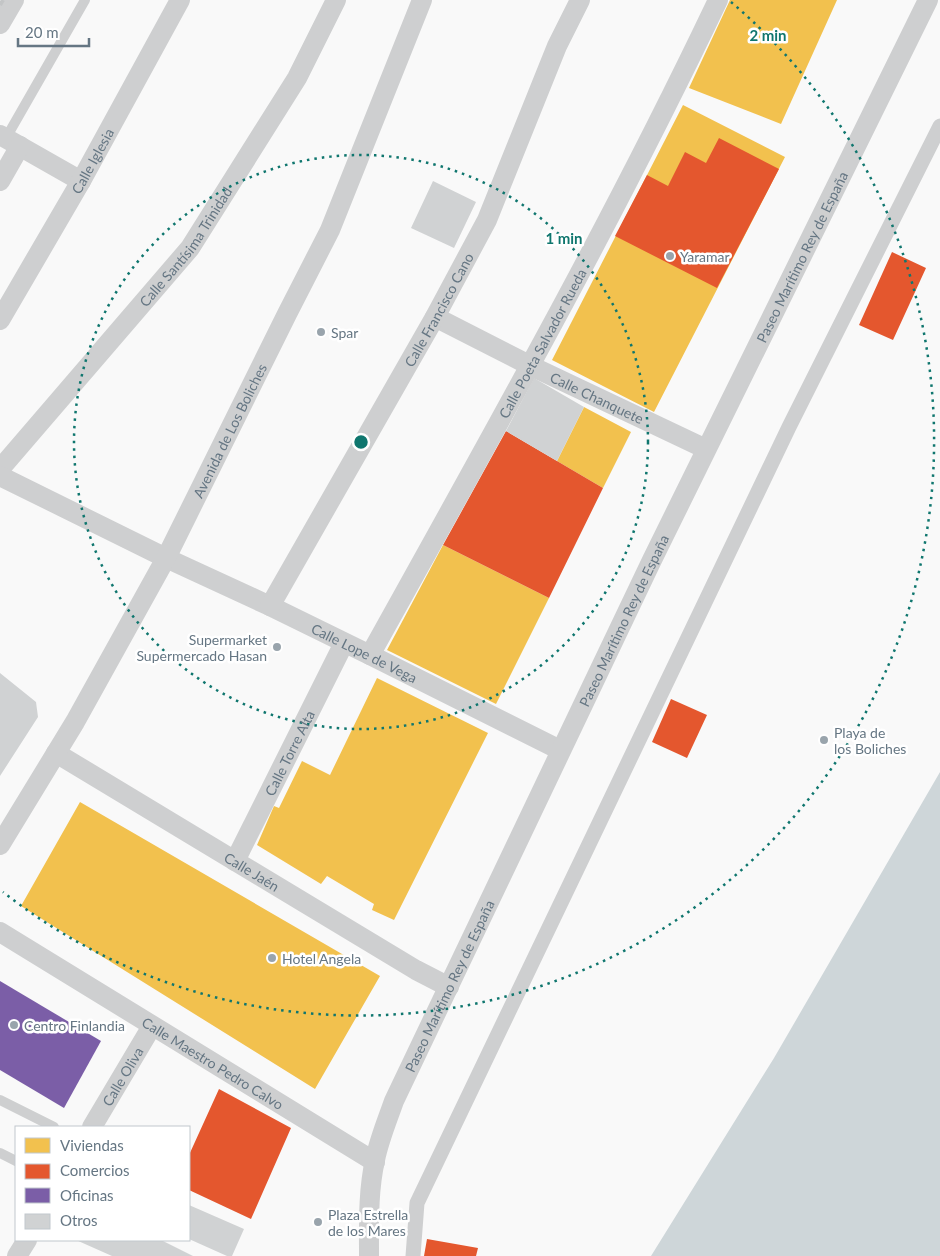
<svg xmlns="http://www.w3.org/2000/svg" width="940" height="1256" font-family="Lato,sans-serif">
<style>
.water{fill:#ced6d9}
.homes{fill:#f2c14e}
.shops{fill:#e4572e}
.offices{fill:#7b5ea7}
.building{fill:#d0d2d3}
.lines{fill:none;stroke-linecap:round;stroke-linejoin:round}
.service{stroke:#cecfd0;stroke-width:10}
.pedestrian{stroke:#cecfd0;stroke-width:15}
.minor{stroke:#cecfd0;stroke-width:20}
.rail{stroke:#c3c5c6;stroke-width:4;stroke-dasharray:8 4;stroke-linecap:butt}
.ring{fill:none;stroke:#0f766e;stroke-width:2.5;stroke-dasharray:2.5 5}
.poi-dot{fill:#99a4ac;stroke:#fff;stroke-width:2}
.labels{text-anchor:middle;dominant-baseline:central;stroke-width:5;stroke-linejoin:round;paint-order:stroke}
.street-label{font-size:14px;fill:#657683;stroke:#fff}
.poi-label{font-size:14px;fill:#657683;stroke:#fff;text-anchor:start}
.centre{fill:#0f766e;stroke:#fff;stroke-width:2.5}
.ring-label{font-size:15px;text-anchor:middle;font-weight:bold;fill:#0f766e;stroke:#fff;stroke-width:5;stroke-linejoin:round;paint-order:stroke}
</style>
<rect width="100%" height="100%" fill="#f9f9f9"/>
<path class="water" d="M940 772V1256H651L774 1058Z"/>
<path class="homes" d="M730 0H837L781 124 689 88Z
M683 105 785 157 654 412 552 360Z
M584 407 631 432 603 488 557 461Z
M443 545 549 598 496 704 387 650Z
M377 678 488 733 394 920 372 910 374 904 327 876 321 884 257 845 274 806 279 808 302 761 330 775Z
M80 802 380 976 315 1089 21 906Z"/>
<path class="shops" d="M719 138 779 169 717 288 615 236 647 175 668 186 685 152 706 163Z
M892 252 926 268 893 340 859 325Z
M506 431 603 488 549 598 443 545Z
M671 699 707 715 687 758 652 742Z
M219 1089 291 1128 251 1219 189 1190V1155Z
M427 1239 478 1248 476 1256H424Z"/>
<path class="offices" d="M0 981 101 1041 64 1108 0 1070Z"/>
<path class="building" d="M433 181 476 202 454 248 411 228Z
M534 378 584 407 557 461 506 431Z
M0 673 36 702 38 717 0 776Z
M189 1205 244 1229 232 1256H227L189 1239Z
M76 1240H161L193 1256H112Z"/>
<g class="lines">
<path class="service" d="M6 138 85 0
M0 1100 54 1127
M0 1153 16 1161"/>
<path class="pedestrian" d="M413 1256 417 1203 789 427 940 126"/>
<g class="minor">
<path d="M0 24 14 0"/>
<path d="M0 135 81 181"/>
<path d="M0 181 20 146"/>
<path id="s1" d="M435 317 531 366 706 449"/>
<path id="s2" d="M0 320 81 181 180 0"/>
<path id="s3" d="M0 469 190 248 297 78 336 0"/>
<path id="s4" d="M0 476 166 558 270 606 370 655 560 750"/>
<path id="s5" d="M270 606 435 317 487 220 557 46 580 0"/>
<path id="s6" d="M370 655C490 439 612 223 718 0"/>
<path id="s7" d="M56 753 416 970 449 987"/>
<path id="s8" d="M0 845 75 722 166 558 287 314 330 230 422 0"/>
<path id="s9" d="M235 861 344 643"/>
<path id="s10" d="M0 932 375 1162"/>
<path id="s11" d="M92 1127 152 1026"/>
<path d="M17 1256 27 1240"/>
<path id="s12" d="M369 1256C369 1224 368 1191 375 1160 379 1140 387 1121 394 1101L652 560 928 0"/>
</g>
<path class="rail" d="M0 5 3 0"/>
</g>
<g class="ring">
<circle cx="361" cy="442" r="287"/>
<path d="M731 2A575 575 0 0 1 3 892"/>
</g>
<g class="poi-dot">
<circle cx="670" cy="256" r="5"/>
<circle cx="321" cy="332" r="5"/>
<circle cx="277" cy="647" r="5"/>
<circle cx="824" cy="740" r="5"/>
<circle cx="272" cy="958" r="5"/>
<circle cx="14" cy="1025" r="5"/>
<circle cx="318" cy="1222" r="5"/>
</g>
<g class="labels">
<g class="street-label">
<text stroke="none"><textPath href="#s2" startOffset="184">Calle Iglesia</textPath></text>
<text stroke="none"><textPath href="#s3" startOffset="290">Calle Santísima Trinidad</textPath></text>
<text stroke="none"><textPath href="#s12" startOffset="1096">Paseo Marítimo Rey de España</textPath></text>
<text stroke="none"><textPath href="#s5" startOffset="341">Calle Francisco Cano</textPath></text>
<text stroke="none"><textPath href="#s6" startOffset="356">Calle Poeta Salvador Rueda</textPath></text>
<text stroke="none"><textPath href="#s1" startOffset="181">Calle Chanquete</textPath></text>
<text stroke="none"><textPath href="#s8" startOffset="474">Avenida de Los Boliches</textPath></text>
<text stroke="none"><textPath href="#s12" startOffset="691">Paseo Marítimo Rey de España</textPath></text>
<text stroke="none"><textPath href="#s4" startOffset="405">Calle Lope de Vega</textPath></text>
<text stroke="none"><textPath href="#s9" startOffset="121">Calle Torre Alta</textPath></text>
<text stroke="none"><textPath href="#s7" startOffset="229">Calle Jaén</textPath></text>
<text stroke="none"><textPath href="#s12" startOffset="286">Paseo Marítimo Rey de España</textPath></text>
<text stroke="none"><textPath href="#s10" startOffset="250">Calle Maestro Pedro Calvo</textPath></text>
<text stroke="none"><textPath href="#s11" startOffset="59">Calle Oliva</textPath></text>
</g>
<g class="poi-label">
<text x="680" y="256">Yaramar</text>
<text x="331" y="332">Spar</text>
<text x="267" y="639" text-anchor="end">Supermarket<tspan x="267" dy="16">Supermercado Hasan</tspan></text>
<text x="834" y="732">Playa de<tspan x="834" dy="16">los Boliches</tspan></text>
<text x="282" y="958">Hotel Angela</text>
<text x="24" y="1025">Centro Finlandia</text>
<text x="328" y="1214">Plaza Estrella<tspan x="328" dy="16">de los Mares</tspan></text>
</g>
</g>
<circle cx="361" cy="442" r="8" class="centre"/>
<g class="ring-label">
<text x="768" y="41">2 min</text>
<text x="564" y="244">1 min</text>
</g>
<rect x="15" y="1126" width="175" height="115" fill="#ffffff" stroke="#c1c8cd"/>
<rect x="25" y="1138" width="25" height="15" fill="#f2c14e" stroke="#c1c8cd"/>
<text x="60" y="1151" font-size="15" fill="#657683">Viviendas</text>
<rect x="25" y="1164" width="25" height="15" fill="#e4572e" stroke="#c1c8cd"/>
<text x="60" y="1176" font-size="15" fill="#657683">Comercios</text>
<rect x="25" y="1188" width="25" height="15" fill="#7b5ea7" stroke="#c1c8cd"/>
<text x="60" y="1201" font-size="15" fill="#657683">Oficinas</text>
<rect x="25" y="1214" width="25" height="15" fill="#d0d2d3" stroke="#c1c8cd"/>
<text x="60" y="1226" font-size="15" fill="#657683">Otros</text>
<path d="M18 38v8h71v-8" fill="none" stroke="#657683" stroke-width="2.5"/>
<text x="25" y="38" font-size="15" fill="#657683" stroke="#ffffff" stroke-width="4" paint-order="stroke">20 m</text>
</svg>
